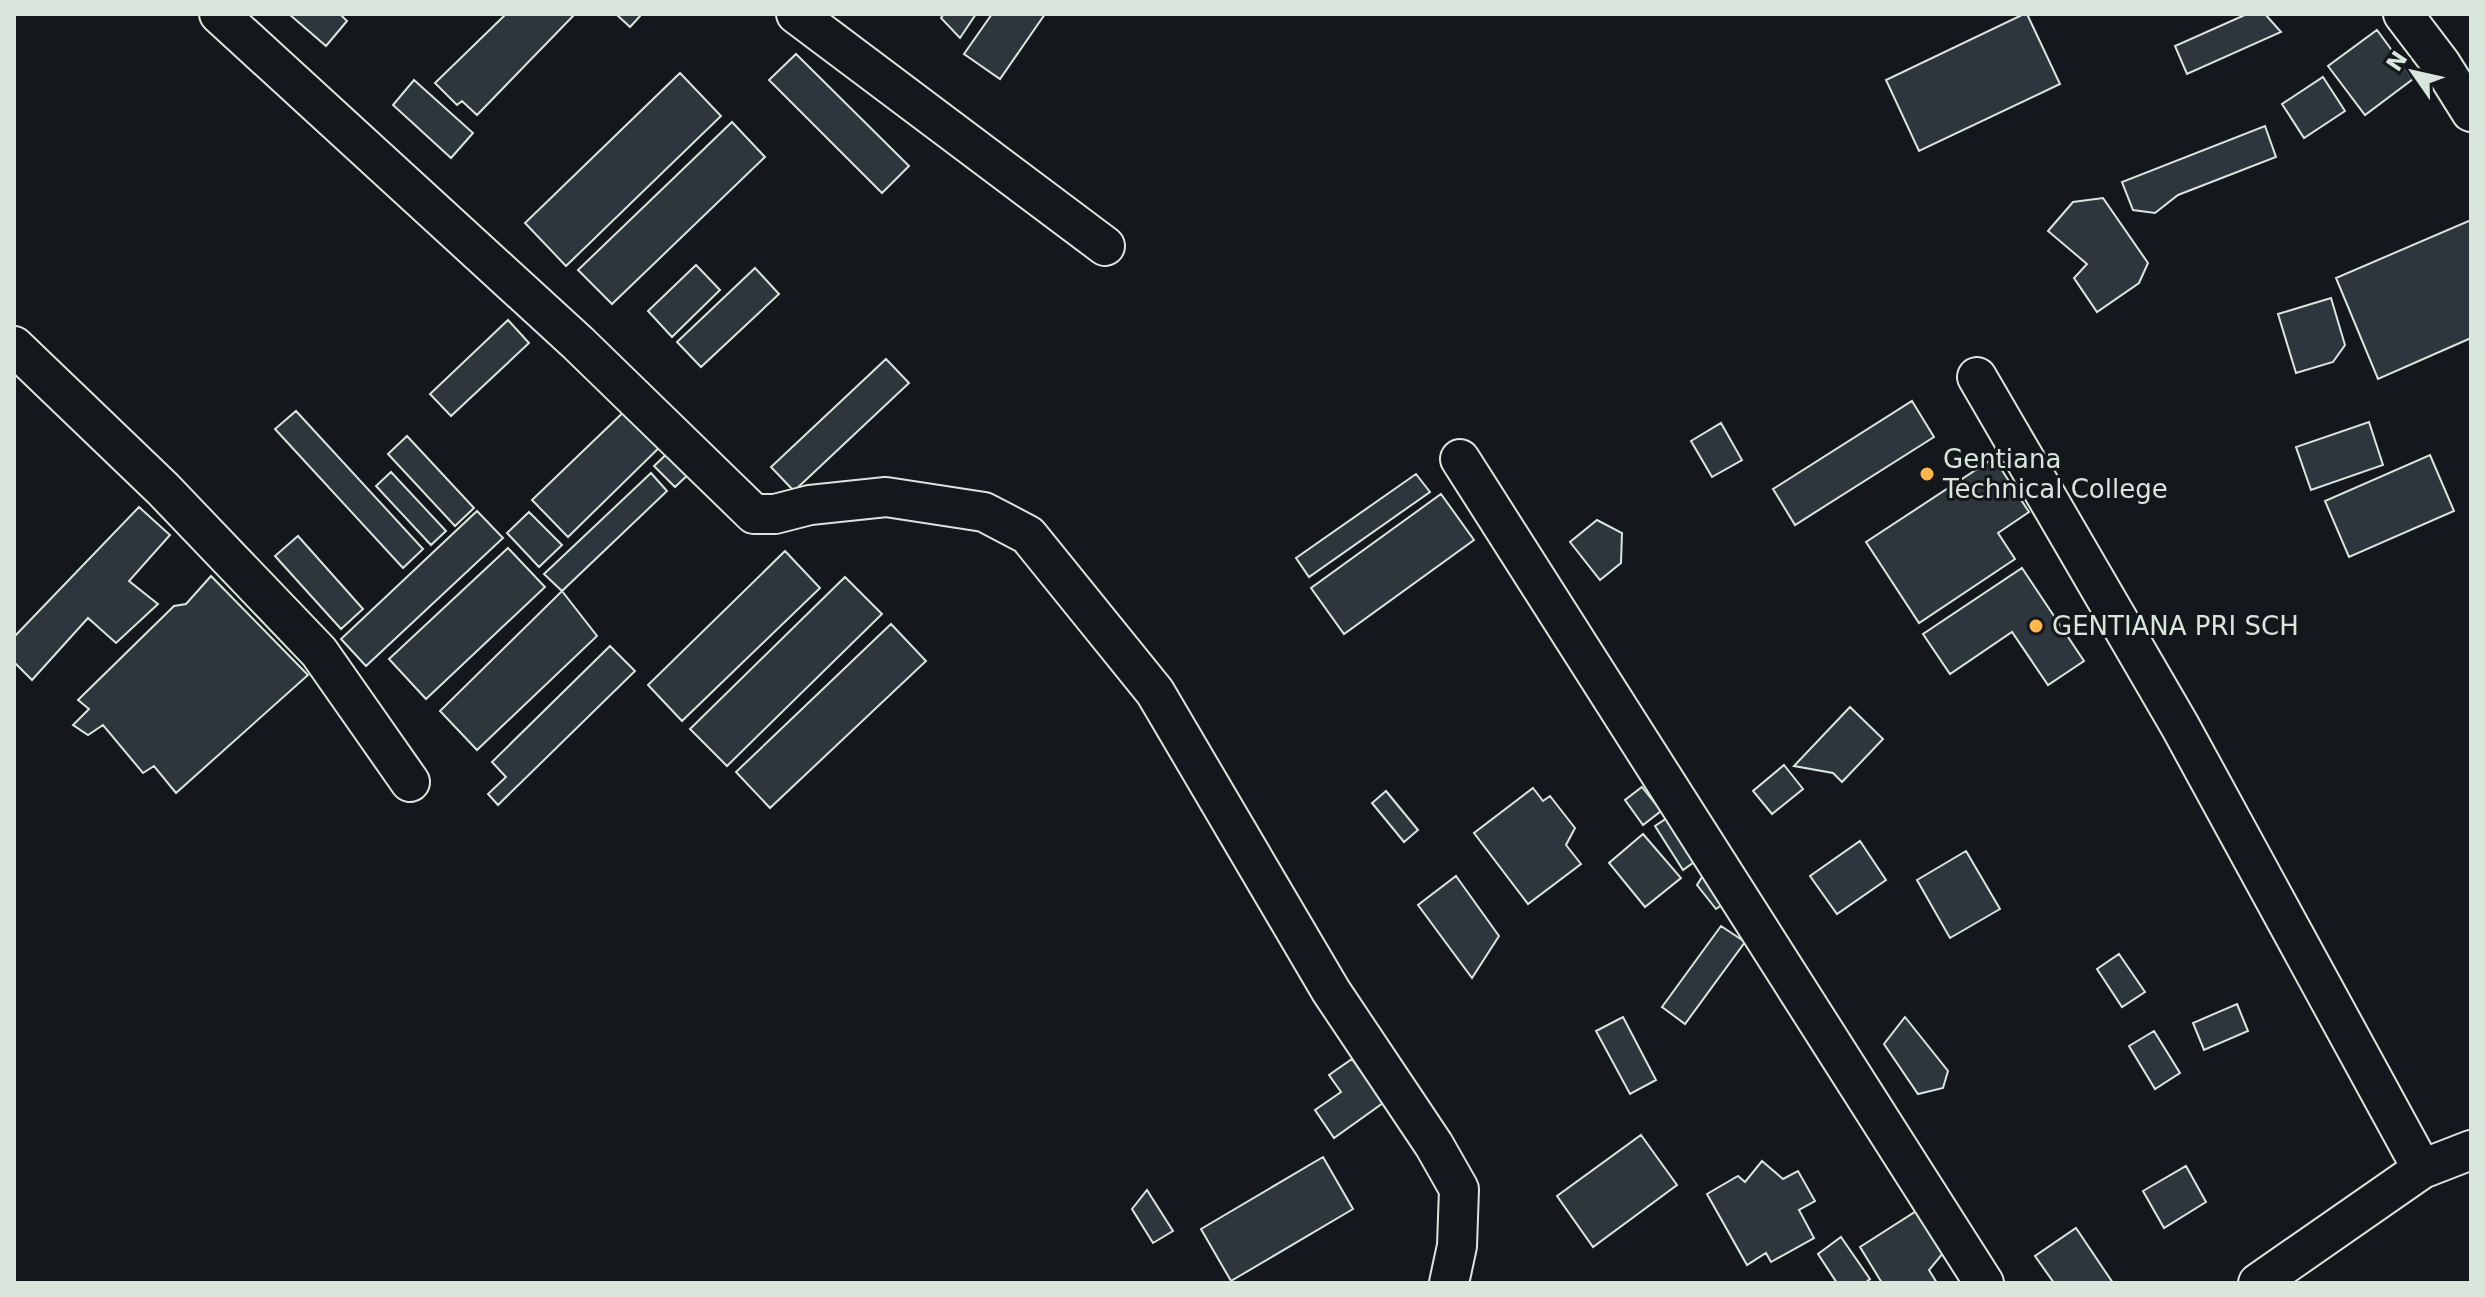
<svg xmlns="http://www.w3.org/2000/svg" width="2485" height="1297" font-family="'DejaVu Sans',sans-serif">
<style>
.building{fill:#2c363c;stroke:#d8e6dc;stroke-width:2}
.lines{fill:none;stroke-linecap:round;stroke-linejoin:round}
.street-casing{stroke:#d8e6dc;stroke-width:42}
.street{stroke:#14181c;stroke-width:38}
.poi-dot{fill:#ffb74d;stroke:#14181c;stroke-width:3}
.labels{text-anchor:middle;dominant-baseline:central;stroke-width:6;stroke-linejoin:round;paint-order:stroke}
.poi-label{font-size:26px;fill:#d8e6dc;stroke:#14181c;text-anchor:start}
</style>
<rect width="100%" height="100%" fill="#14181c"/>
<path class="building" d="M289 14H340L347 21 326 46Z
M506 14H575L477 115 462 101 457 105 435 83Z
M616 14H642L630 27Z
M944 14H976L960 38 941 18Z
M992 14H1045L1000 79 964 54Z
M2024 14H2027L2060 84 1919 151 1886 80Z
M2247 14H2265L2281 32 2187 74 2175 46Z
M2377 30 2413 79 2365 115 2328 66Z
M796 54 909 166 882 193 769 80Z
M680 73 721 116 566 266 525 223Z
M2323 77 2345 111 2304 138 2282 104Z
M414 80 473 133 451 158 393 105Z
M732 122 765 157 612 304 578 270Z
M2265 126 2276 157 2178 195 2155 213 2133 210 2122 182Z
M2103 198 2148 263 2139 283 2097 312 2074 278 2087 264 2048 231 2073 202Z
M2471 220V338L2378 379 2336 278Z
M696 265 720 290 672 337 648 311Z
M755 268 779 294 701 367 677 342Z
M2331 298 2345 345 2333 362 2296 373 2278 314Z
M508 320 529 343 451 416 430 394Z
M886 359 909 383 794 491 771 467Z
M1912 401 1934 437 1795 525 1773 489Z
M632 404 667 440 568 537 532 500Z
M296 411 423 549 403 568 275 429Z
M2369 422 2383 465 2311 490 2296 447Z
M1721 423 1742 460 1712 477 1691 441Z
M407 436 474 508 455 526 388 454Z
M672 449 693 470 675 487 654 466Z
M2430 455 2454 511 2349 557 2325 501Z
M1994 458 2029 512 1998 533 2015 559 1919 623 1866 542Z
M391 472 446 531 431 545 376 486Z
M651 473 667 491 562 591 544 574Z
M1416 474 1430 492 1309 577 1296 558Z
M1441 494 1474 540 1344 634 1311 588Z
M139 507 170 535 129 581 158 604 116 643 88 618 32 680 14 662V637Z
M477 511 503 538 366 666 341 639Z
M529 512 562 545 539 567 507 533Z
M1597 520 1622 533 1621 563 1600 580 1570 542Z
M298 536 363 609 341 629 275 556Z
M508 548 545 587 426 699 389 659Z
M785 551 820 588 682 721 648 685Z
M2022 568 2084 661 2048 685 2012 632 1950 674 1923 634Z
M211 576 308 675 176 793 154 766 143 773 103 725 88 735 73 725 89 709 78 700 174 606 186 604Z
M845 577 882 614 727 766 690 729Z
M562 591 597 636 477 750 440 711Z
M891 624 926 661 770 808 736 772Z
M610 646 635 671 498 805 488 794 506 777 492 762Z
M1850 707 1883 739 1842 782 1833 773 1794 766Z
M1784 765 1803 789 1772 814 1753 791Z
M1642 787 1661 811 1643 825 1625 800Z
M1533 788 1543 801 1550 796 1575 828 1566 845 1581 864 1528 904 1474 833Z
M1386 791 1418 830 1404 842 1372 803Z
M1673 814 1701 857 1683 870 1655 826Z
M1643 834 1681 878 1645 907 1609 863Z
M1860 841 1886 880 1837 914 1810 876Z
M1966 851 2000 909 1950 938 1917 880Z
M1707 869 1729 900 1716 909 1697 885Z
M1456 876 1499 936 1472 978 1418 905Z
M1721 926 1745 942 1685 1024 1662 1007Z
M2119 954 2145 992 2122 1007 2097 969Z
M2237 1004 2248 1031 2204 1050 2193 1023Z
M1623 1017 1656 1080 1630 1094 1596 1031Z
M1905 1017 1948 1071 1943 1088 1918 1094 1884 1044Z
M2154 1031 2180 1073 2155 1089 2129 1046Z
M1352 1059 1383 1103 1334 1138 1315 1110 1341 1092 1329 1075Z
M1641 1135 1677 1185 1593 1247 1557 1196Z
M1323 1157 1353 1209 1231 1281 1201 1229Z
M1762 1161 1783 1179 1798 1171 1815 1201 1799 1210 1814 1238 1771 1262 1766 1253 1747 1265 1707 1194 1738 1176 1745 1182Z
M2186 1166 2206 1202 2164 1228 2143 1191Z
M1147 1190 1173 1231 1153 1243 1132 1209Z
M1918 1210 1944 1252 1929 1270 1937 1283H1882L1860 1247Z
M2076 1228 2113 1283H2054L2035 1256Z
M1841 1237 1870 1279 1865 1283H1837L1818 1254Z"/>
<g class="lines">
<defs>
<path id="street" d="M219 14 578 343 754 514H775L810 505 886 497 984 512 1028 535 1155 692 1331 991 1434 1145 1459 1189 1457 1246 1449 1283
M796 14 1105 246
M2403 14 2441 64 2471 112
M14 346 163 489 319 652 410 782
M1977 377 2180 726 2422 1169
M1460 459 1984 1283
M2258 1283 2422 1169 2471 1150"/>
</defs>
<use href="#street" class="street-casing"/>
<use href="#street" class="street"/>
</g>
<g class="poi-dot">
<circle cx="1927" cy="474" r="8"/>
<circle cx="2036" cy="626" r="8"/>
</g>
<g class="labels">
<g class="poi-label">
<text x="1943" y="459">Gentiana<tspan x="1943" dy="30">Technical College</tspan></text>
<text x="2052" y="626">GENTIANA PRI SCH</text>
</g>
</g>
<rect width="2485" height="1297" fill="none" stroke="#d8e6dc" stroke-width="32"/>
<g transform="translate(2413 72) rotate(304)" stroke="#14181c" stroke-width="6" paint-order="stroke">
<path d="M0-6L14 30L0 20L-14 30Z" fill="#d8e6dc"/>
<text y="-12" font-size="22" font-weight="bold" text-anchor="middle" fill="#d8e6dc">N</text>
</g>
</svg>
